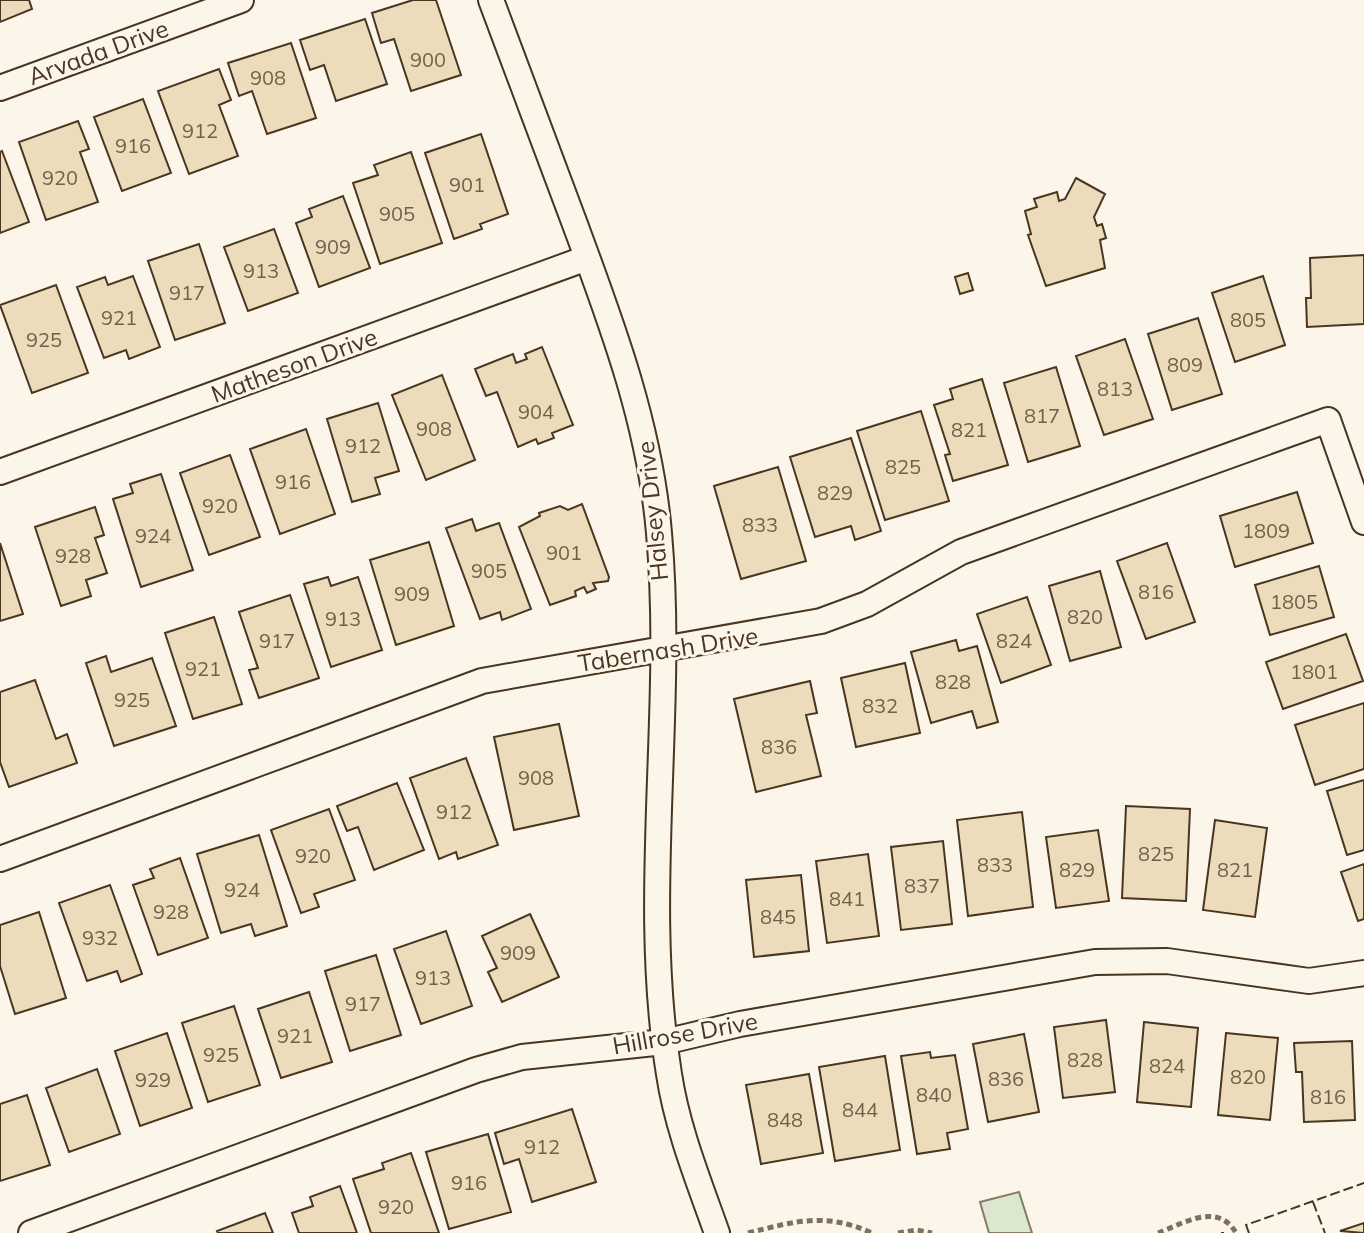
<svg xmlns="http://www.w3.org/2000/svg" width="1364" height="1233" font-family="Mulish,sans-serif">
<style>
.green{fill:#dce7d0;stroke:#887966;stroke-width:2}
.building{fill:#ecdcbc;stroke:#4a3520;stroke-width:2}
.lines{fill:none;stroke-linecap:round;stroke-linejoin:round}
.minor-casing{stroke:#4a3520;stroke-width:28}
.path{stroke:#7f6f5c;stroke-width:5;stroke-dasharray:6 4;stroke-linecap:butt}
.minor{stroke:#fbf6e9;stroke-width:24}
.fence{stroke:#4a3520;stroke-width:2;stroke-dasharray:10 4;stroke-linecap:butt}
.labels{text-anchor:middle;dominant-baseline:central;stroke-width:6;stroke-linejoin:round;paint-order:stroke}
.number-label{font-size:20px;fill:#725f47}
.street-label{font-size:24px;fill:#4a3520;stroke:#fbf6e9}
</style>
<rect width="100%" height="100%" fill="#fbf6e9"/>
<path class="green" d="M1019 1192 1032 1233H989L980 1202Z"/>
<path class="building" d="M0 0H29L32 9 0 22Z
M413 0H436L461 75 411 91 394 39 381 43 372 13Z
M365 19 387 84 336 101 324 65 310 70 300 40Z
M291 43 316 118 267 134 252 91 239 96 228 63Z
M219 69 231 100 219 105 238 156 189 174 158 91Z
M143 99 171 173 122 191 94 117Z
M78 121 89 149 80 152 98 202 46 220 19 142Z
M481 134 508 214 480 224 482 229 454 239 425 153Z
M2 151 29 222 0 233V152Z
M411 152 442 243 380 264 353 183 378 175 374 165Z
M1076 178 1105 194 1094 217 1097 226 1102 224 1106 238 1100 240 1105 268 1046 286 1028 235 1031 234 1025 211 1037 207 1034 199 1057 192 1059 201 1065 199Z
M343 196 370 268 319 287 296 223 312 217 309 209Z
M274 229 298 293 248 311 224 247Z
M199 244 225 323 175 340 148 261Z
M1364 255V324L1307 327 1306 298H1311L1310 258Z
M968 273 973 290 960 294 955 277Z
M133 276 160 347 129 359 126 350 104 358 77 287 105 277 108 285Z
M1263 276 1285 345 1235 362 1212 293Z
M56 285 88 373 32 393 0 305Z
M1198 318 1222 394 1172 410 1148 334Z
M1125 339 1153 419 1104 435 1076 356Z
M542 347 573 425 552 433 554 438 538 444 536 439 518 447 497 392 486 396 475 369 513 354 516 363 527 359 525 354Z
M1056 367 1080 446 1028 462 1004 383Z
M442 375 475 460 426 480 392 395Z
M982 379 1008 465 953 481 945 455 950 454 934 405 953 399 950 389Z
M378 403 399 471 375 478 380 494 352 502 327 419Z
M921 411 949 501 885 520 857 431Z
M306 429 335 514 280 534 250 449Z
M851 438 881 531 855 540 851 526 815 537 790 457Z
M230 455 260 537 209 555 180 473Z
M778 467 806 561 741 579 714 486Z
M161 474 193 570 141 587 113 499 133 493 130 484Z
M1297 492 1313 543 1235 567 1220 516Z
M582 504 609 577 608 581 593 583 596 589 587 593 584 587 575 591 576 596 550 605 519 527 540 516 539 513 560 506 568 510Z
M95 507 104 535 95 538 107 573 86 580 91 596 61 606 35 527Z
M472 519 476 531 499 523 531 609 502 620 500 612 480 619 446 528Z
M429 542 454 626 396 645 370 560Z
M0 543 23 614 0 621Z
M1167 543 1195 622 1146 639 1117 561Z
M1319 566 1334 617 1270 635 1255 585Z
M1100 571 1121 647 1070 661 1049 586Z
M328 577 331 586 358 577 382 650 331 667 304 584Z
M290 595 319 678 259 698 249 670 258 668 239 612Z
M1027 597 1051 665 1001 683 977 614Z
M214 617 242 704 193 719 165 633Z
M1346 634 1363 681 1283 709 1266 662Z
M956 640 959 651 977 646 998 722 977 728 972 711 931 723 911 652Z
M106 656 111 672 152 658 176 726 114 746 86 663Z
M905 663 920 733 856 747 841 678Z
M35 680 56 739 67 734 77 763 9 787 0 762V692Z
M810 681 817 713 806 715 821 776 756 792 734 699Z
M1364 703V769L1315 785 1295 725Z
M559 724 579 816 514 830 494 737Z
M466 758 498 845 458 859 456 852 439 859 410 778Z
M1364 780V850L1347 855 1327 791Z
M397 783 424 850 374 870 358 827 347 831 337 806Z
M1126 806 1190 809 1186 901 1122 898Z
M329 809 355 880 314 894 319 907 301 913 271 830Z
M1022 812 1033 907 968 916 957 820Z
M1215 820 1267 828 1255 917 1203 910Z
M1098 830 1109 901 1056 908 1046 837Z
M259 835 287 926 255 936 251 924 221 933 197 854Z
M943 841 952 924 901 930 891 847Z
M868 854 879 936 827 943 816 861Z
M180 858 208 938 158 955 133 885 154 878 150 869Z
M1364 864V919L1358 921 1341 872Z
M801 875 809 951 754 957 746 880Z
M110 885 142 974 121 982 117 971 87 981 59 903Z
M39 912 66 998 15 1014 0 966V925Z
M530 914 559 977 502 1002 488 972 497 968 482 936Z
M446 931 472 1006 421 1024 394 949Z
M376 955 401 1035 350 1051 325 971Z
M309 992 332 1062 281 1078 258 1009Z
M234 1006 260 1085 208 1102 182 1023Z
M1106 1020 1115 1092 1063 1098 1054 1027Z
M1144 1022 1198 1028 1191 1107 1137 1102Z
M167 1033 192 1108 140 1126 115 1051Z
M1226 1033 1278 1038 1270 1120 1218 1115Z
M1024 1034 1039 1112 988 1122 973 1044Z
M1352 1041 1355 1120 1304 1122 1302 1072H1296L1294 1043Z
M930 1052 931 1058 955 1055 968 1129 947 1133 950 1149 917 1154 901 1056Z
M885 1056 900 1150 835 1161 819 1067Z
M97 1069 120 1134 69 1152 46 1088Z
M809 1074 823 1153 761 1164 746 1085Z
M27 1095 50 1165 0 1181V1104Z
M572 1109 596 1182 532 1202 519 1159 504 1164 495 1133Z
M488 1134 511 1212 449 1229 426 1152Z
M411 1153 439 1233H371L353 1179 384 1169 382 1163Z
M340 1186 357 1233H299L292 1213 313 1206 310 1197Z
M265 1213 273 1233H218L217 1231Z
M1364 1223V1233L1340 1231Z"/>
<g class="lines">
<defs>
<path id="minor" d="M491 0C519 76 548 151 576 227 613 327 650 426 659 533 675 713 640 895 669 1074 677 1128 699 1182 717 1233
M0 88 241 0
M0 472 587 258
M0 859 482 681 821 621 867 604 961 552 1328 420 1364 522
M31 1233 476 1070 522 1057 664 1042 740 1024 1095 962 1167 961 1309 981 1364 973"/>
</defs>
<use href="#minor" class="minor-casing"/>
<path class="path" d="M748 1233C796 1221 825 1212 872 1233
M898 1233 917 1230 932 1233
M1158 1233C1182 1224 1218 1201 1236 1233"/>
<use href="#minor" class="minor"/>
<path class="fence" d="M1313 1202 1325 1233
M1221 1233H1224
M1249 1233 1246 1225 1364 1183"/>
</g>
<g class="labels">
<g class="number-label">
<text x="428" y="59">900</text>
<text x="268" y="77">908</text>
<text x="200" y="130">912</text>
<text x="133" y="145">916</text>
<text x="60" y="177">920</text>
<text x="467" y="184">901</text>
<text x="397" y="213">905</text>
<text x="333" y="246">909</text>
<text x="261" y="270">913</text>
<text x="187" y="292">917</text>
<text x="119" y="317">921</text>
<text x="1248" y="319">805</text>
<text x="44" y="339">925</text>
<text x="1185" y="364">809</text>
<text x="1115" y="388">813</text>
<text x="536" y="411">904</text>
<text x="1042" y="415">817</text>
<text x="434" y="428">908</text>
<text x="969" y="429">821</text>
<text x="363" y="445">912</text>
<text x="903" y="466">825</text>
<text x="293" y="481">916</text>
<text x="835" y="492">829</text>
<text x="220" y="505">920</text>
<text x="760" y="524">833</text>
<text x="1266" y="530">1809</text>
<text x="153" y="535">924</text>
<text x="564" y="552">901</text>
<text x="73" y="555">928</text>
<text x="489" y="570">905</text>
<text x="1156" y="591">816</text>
<text x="412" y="593">909</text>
<text x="1294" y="601">1805</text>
<text x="1085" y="616">820</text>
<text x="343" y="618">913</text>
<text x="277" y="640">917</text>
<text x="1014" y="640">824</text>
<text x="203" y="668">921</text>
<text x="1314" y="671">1801</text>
<text x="953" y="681">828</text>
<text x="132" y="699">925</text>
<text x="880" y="705">832</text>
<text x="779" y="746">836</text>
<text x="536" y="777">908</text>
<text x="454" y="811">912</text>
<text x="1156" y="853">825</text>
<text x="313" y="855">920</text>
<text x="995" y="864">833</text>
<text x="1077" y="869">829</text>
<text x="1235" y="869">821</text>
<text x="922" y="885">837</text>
<text x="242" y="889">924</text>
<text x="847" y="898">841</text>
<text x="171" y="911">928</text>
<text x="778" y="916">845</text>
<text x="100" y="937">932</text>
<text x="518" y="952">909</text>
<text x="433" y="977">913</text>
<text x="363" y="1003">917</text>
<text x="295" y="1035">921</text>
<text x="221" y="1054">925</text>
<text x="1085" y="1059">828</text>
<text x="1167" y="1065">824</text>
<text x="1248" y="1076">820</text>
<text x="1006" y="1078">836</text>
<text x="153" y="1079">929</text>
<text x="934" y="1094">840</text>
<text x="1328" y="1096">816</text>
<text x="860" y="1109">844</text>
<text x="785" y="1119">848</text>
<text x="542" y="1146">912</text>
<text x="469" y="1182">916</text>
<text x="396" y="1206">920</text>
</g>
<g class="street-label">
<text transform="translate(98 52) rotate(-20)">Arvada Drive</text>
<text transform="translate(294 365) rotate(-20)">Matheson Drive</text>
<text transform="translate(652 511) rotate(-96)">Halsey Drive</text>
<text transform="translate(668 649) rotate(-9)">Tabernash Drive</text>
<text transform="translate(685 1033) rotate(-10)">Hillrose Drive</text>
</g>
</g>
</svg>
